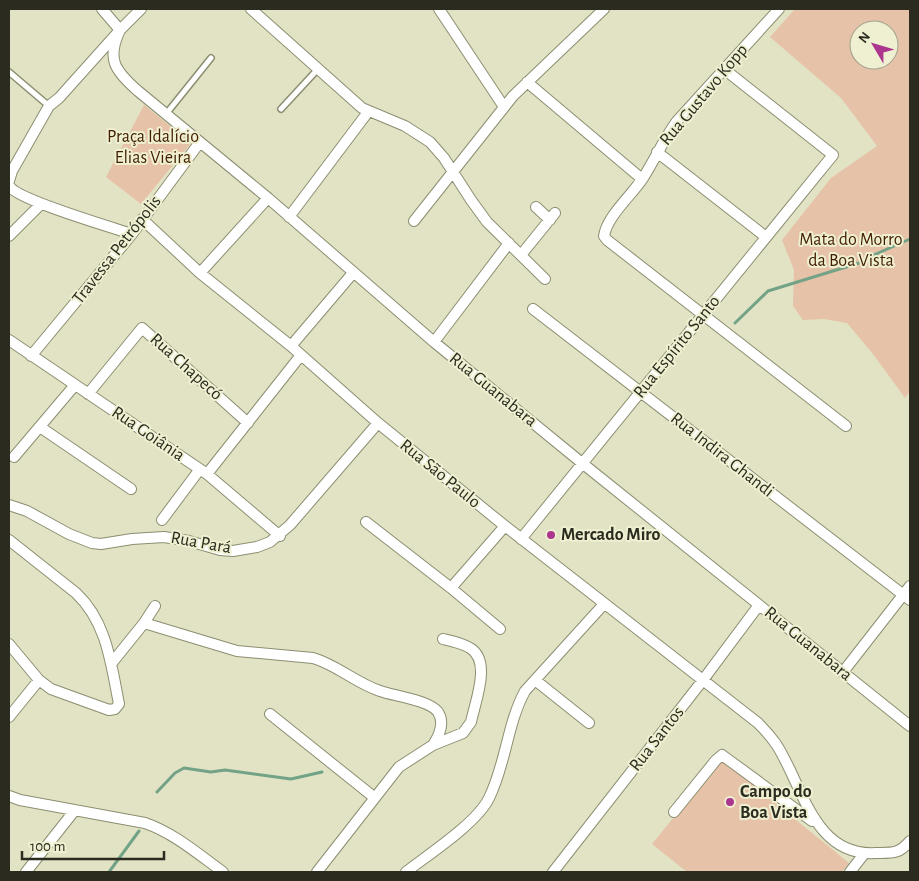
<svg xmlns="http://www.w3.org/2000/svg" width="919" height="881" font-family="'Alegreya Sans',sans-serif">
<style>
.green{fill:#e5c2a8;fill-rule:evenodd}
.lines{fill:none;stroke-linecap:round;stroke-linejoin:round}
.stream{stroke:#73a387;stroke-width:3}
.service-casing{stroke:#8c8e71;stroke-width:8}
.minor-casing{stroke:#8c8e71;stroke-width:12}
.service{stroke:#fff;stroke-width:5}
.minor{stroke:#fff;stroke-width:10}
.poi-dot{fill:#ac368e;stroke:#eff0d1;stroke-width:2}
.labels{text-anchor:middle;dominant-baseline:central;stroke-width:4;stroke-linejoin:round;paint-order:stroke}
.street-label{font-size:18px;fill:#2b2b1f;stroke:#eff0d1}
.park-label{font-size:18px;fill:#421f00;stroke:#eff0d1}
.poi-label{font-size:18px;font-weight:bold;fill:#2b2b1f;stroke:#eff0d1;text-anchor:start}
</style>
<rect width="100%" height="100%" fill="#e2e3c4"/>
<path class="green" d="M795 9H910V391L905 398 873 354 847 323 824 319 803 320 793 306 794 270 782 240 831 178 877 146 841 98 770 37ZM859 30H889V60H859Z
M144 105 191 143 141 204 106 177Z
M721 759 849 863 842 872H687L652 844Z"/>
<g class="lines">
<path class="stream" d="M735 323 768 291 859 263 869 257 910 239
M157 792 175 773 184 768 211 772 225 770 291 779 322 772
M109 872 139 831"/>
<defs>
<path id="service" d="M9 72 49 106
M281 109 318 69
M166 114 211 58"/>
<path id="minor" d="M102 9 120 30C106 59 115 71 138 91L268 198 434 342 582 463 910 726
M251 9 362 108 405 126 430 142 444 158 471 200 487 222 545 279
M439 9 504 107
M779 9 677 121C664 139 655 159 643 178 632 195 607 216 604 236L607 240 846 426
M527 82 642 179
M657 152 766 237
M9 181 12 171 49 106 59 98 120 30 141 9
M9 186C18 200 111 227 132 234
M536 207 550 220
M289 217 368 112
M142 219 200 273 291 346 378 423 505 526 758 723C765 730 771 737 776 744 803 785 813 857 876 853 893 853 899 854 910 841
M414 221 513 96 604 9
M9 236 41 204
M521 255 555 213
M200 273 268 198
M533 309 910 600
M9 340 207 474 280 536
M434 342 509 243
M291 346 353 273
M31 356 132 234 200 142
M88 394 142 328 248 423
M40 427 131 489
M14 457 75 385
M207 474 301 355
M9 505 27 511 69 534 92 543 101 544 132 539 164 537 189 541 220 550 233 551 257 547 270 542 290 525 378 423
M162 520 200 469
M366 522 451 588 500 629
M521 539 833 155 724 69
M9 540 76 593C107 622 111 664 119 704L115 709 109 710 51 689 39 680 9 644
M451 588 505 526
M144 623 155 606
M111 664 144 623 237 651 313 658C337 665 356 683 380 691 394 696 429 700 438 712 445 723 439 736 433 745
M843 672 910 586
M535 680 589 723
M270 714 375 798
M9 717 39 680
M9 796 20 800 145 823C174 833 198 854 223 872
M674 812 716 760 722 755 812 821
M26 872 75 810
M317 872 399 767 433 745 463 733 471 722C475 702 492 661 470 648 462 643 452 641 443 639
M406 872C429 854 477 823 489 798 506 764 507 724 525 691L604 604
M553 872 703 680 759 605
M850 872 864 854"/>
</defs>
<use href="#service" class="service-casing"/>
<use href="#minor" class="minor-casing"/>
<use href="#service" class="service"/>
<use href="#minor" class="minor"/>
</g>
<g class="poi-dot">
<circle cx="551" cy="535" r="5"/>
<circle cx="730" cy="802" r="5"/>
</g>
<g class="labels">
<g class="street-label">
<text transform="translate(704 95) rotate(-50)">Rua Gustavo Kopp</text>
<text transform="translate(117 250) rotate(-52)">Travessa Petrópolis</text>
<text transform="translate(677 347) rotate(-51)">Rua Espírito Santo</text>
<text transform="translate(186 367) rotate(42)">Rua Chapecó</text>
<text transform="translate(493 390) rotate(39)">Rua Guanabara</text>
<text transform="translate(148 434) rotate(34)">Rua Goiânia</text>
<text transform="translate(722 455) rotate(38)">Rua Indira Ghandi</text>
<text transform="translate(440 474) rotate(39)">Rua São Paulo</text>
<text transform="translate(201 543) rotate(10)">Rua Pará</text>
<text transform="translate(808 644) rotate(39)">Rua Guanabara</text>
<text transform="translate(657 739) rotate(-52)">Rua Santos</text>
</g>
<g class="park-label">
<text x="153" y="137">Praça Idalício<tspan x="153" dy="21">Elias Vieira</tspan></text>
<text x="851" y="240">Mata do Morro<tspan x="851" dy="21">da Boa Vista</tspan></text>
</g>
<g class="poi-label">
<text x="561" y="535">Mercado Miro</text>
<text x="740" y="792">Campo do<tspan x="740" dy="21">Boa Vista</tspan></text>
</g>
</g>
<rect width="919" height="881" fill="none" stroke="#2b2b1f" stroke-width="20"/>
<g transform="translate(874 45) rotate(308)"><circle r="24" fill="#eff0d1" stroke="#a1a18a"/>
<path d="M0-4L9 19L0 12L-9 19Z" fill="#ac368e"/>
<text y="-8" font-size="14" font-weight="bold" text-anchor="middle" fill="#2b2b1f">N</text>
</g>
<path d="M22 851v8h142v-8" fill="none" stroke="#2b2b1f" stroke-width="2.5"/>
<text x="30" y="851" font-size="15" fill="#2b2b1f" stroke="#eff0d1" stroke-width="4" paint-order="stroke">100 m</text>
</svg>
